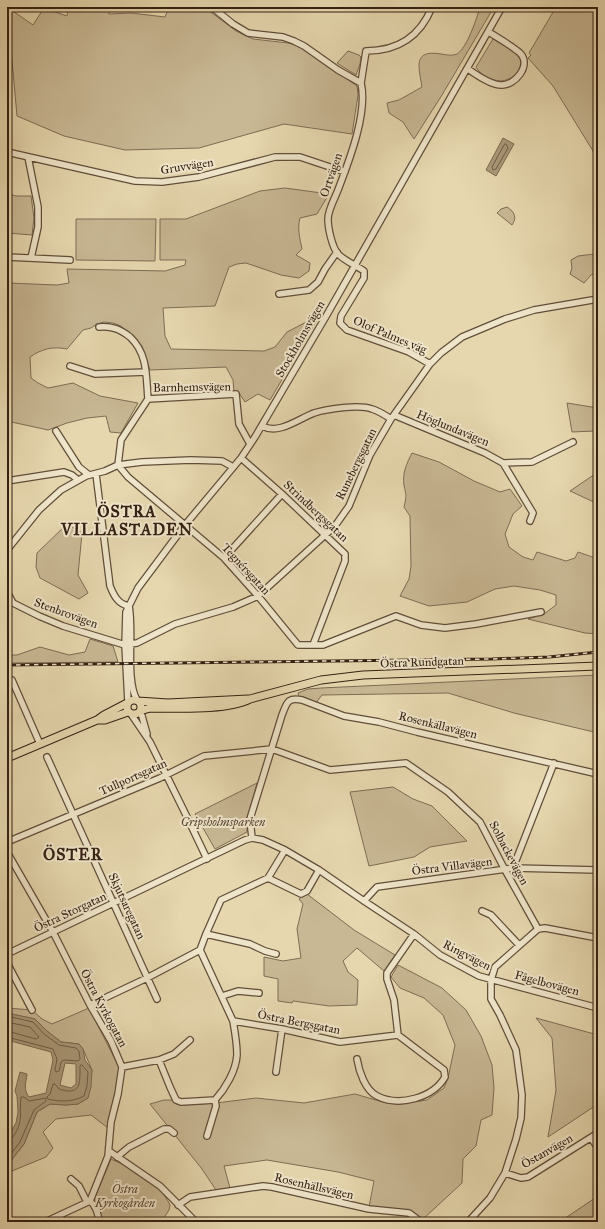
<svg xmlns="http://www.w3.org/2000/svg" width="605" height="1229" font-family="'IM FELL Great Primer',serif">
<style>
.green{fill:#c8b894;stroke:#7e6c54}
.water{fill:#aa9979;stroke:#7b6950;fill-rule:evenodd}
.lines{fill:none;stroke-linecap:round;stroke-linejoin:round}
.shore{stroke:#705c46;stroke-width:1}
.minor-casing{stroke:#614e3a;stroke-width:8}
.major-casing{stroke:#352013;stroke-width:9}
.minor{stroke:#efe5ca;stroke-width:5.5}
.major{stroke:#e6d7ae;stroke-width:7}
.rail-casing{stroke:#352013;stroke-width:3}
.rail{stroke:#efe5ca;stroke-width:1.5;stroke-dasharray:4.5;stroke-linecap:butt}
.labels{text-anchor:middle;dominant-baseline:central;stroke-width:4;stroke-linejoin:round;paint-order:stroke}
.street-label{font-size:12px;fill:#352013;stroke:#efe5ca}
.park-label{font-size:12px;font-style:italic;fill:#5a4633;stroke:#efe5ca}
.district-label{font-size:16px;font-weight:bold;letter-spacing:1px;fill:#352013;stroke:#efe5ca}
</style>
<rect width="100%" height="100%" fill="#e6d7ae"/>
<filter id="stains"><feTurbulence type="fractalNoise" baseFrequency=".005" numOctaves="4"/><feColorMatrix values="0 0 0 0 .2 0 0 0 0 .09 0 0 0 0 .02 0 0 0 .5 -.17"/></filter>
<radialGradient id="worn" r=".72"><stop offset=".6" stop-color="#630" stop-opacity="0"/><stop offset="1" stop-color="#630" stop-opacity=".3"/></radialGradient>
<path class="green" d="M7 7 33 25 44 8 67 16 68 7H108L109 14 131 13 165 17 169 7H204L236 31 253 39 288 43 297 45 307 50 318 59 357 86 358 95 352 134 284 124 199 148 125 150 64 136 17 116 9 27 7 26Z
M480 7H494L442 95 414 139 403 122 389 113 387 103 399 100 422 87C419 68 412 49 441 54 447 55 452 56 457 54 467 48 477 18 480 7Z
M556 7H598V188L596 178 597 167 593 151 553 86 528 58 531 55 529 53Z
M493 39 523 57C526 69 511 81 500 81 492 81 479 74 476 67Z
M348 51 359 55 361 57 360 64 356 75 337 63Z
M285 188 329 194 317 214 300 218C297 229 300 239 302 249L296 255 310 263 309 271 299 278 281 275 246 263 237 264 229 267 215 306 163 308 165 336 171 349 264 351 275 347 287 332 320 315 270 400 258 394 245 402 239 393 234 391 233 380 226 367 150 370 141 345 121 326 113 323 104 322 97 324 91 328 83 330 67 349C52 346 42 349 30 357L31 378 38 383 48 388 73 383 100 396 138 403 121 433 110 432 106 416 87 418 67 423 48 430 7 421V283L57 285 69 283 67 269 165 271 185 265 186 260H160V219H186L260 191Z
M7 193 16 196H31L34 218 32 235 7 233Z
M507 207C515 212 517 218 512 225L497 213 501 209Z
M76 219H156L155 261 76 260Z
M594 254 596 272 591 275 584 283 570 274 572 268 571 260 578 256Z
M567 403 598 408V433L595 431 572 432Z
M412 453 439 462 474 481 500 492 510 489 522 506 513 514 505 534 509 547 523 557 533 560 537 552 566 561 575 558 578 552 598 559V634L585 633 528 619 544 614 556 605V595L540 590 514 586 495 589 467 602 429 606 400 596 409 579 411 566 410 516 404 507C407 495 406 496 404 485 402 473 407 463 412 453Z
M598 472V504L570 491Z
M67 524 82 533 78 575 88 593 79 599 40 578 36 567 37 553Z
M90 639 113 646 118 662 7 663V655H17L40 647 69 655 85 652Z
M598 675V733L514 713 448 693 322 695 315 704 300 701 298 693 308 689 321 688Z
M257 783 247 820V832L215 849 195 814Z
M393 787 413 799 432 806 467 841 430 847 414 857 369 866 350 792Z
M307 894 354 930 395 955 384 971 357 948 343 961 348 972 358 980 357 1005 329 1006 293 1001 292 1003 278 1001V979L264 976V957L283 961 301 958 297 929 303 904 299 899Z
M398 965 442 988 466 1010 481 1036 492 1065 494 1088 492 1115 481 1120 476 1146 463 1159 462 1183 422 1220 410 1211 369 1207 374 1181 338 1172 267 1160 224 1166 230 1188 216 1190 202 1169 150 1104 164 1100H172L177 1104 185 1105 216 1103 256 1098 304 1103 355 1094 386 1103 401 1104 427 1100 444 1088 448 1078 455 1045 443 1015 424 998 400 988 391 977Z
M7 1008 32 1010 42 1019 52 1024 89 1008 120 1069 108 1128 91 1115 56 1119 43 1132 53 1148 46 1157 7 1173V1163L10 1162 24 1144 37 1112 50 1104 66 1105 78 1104 88 1098 92 1070 83 1049 79 1044 61 1042 47 1031 35 1019 7 1013Z
M536 1018 598 1035V1104L548 1137 556 1090 552 1038Z
M111 1159C133 1169 159 1182 170 1205L169 1210 161 1222H100L93 1202Z
M598 1196V1222H560L561 1221Z"/>
<path class="water" d="M503 138 514 144 496 176 486 170Z
M7 1013 35 1019 47 1031 61 1042 79 1044 83 1049 85 1060 92 1070 91 1087 88 1098 78 1104 66 1105 50 1104 37 1112 24 1144 10 1162 7 1163V1138L16 1123 18 1112 17 1096 15 1091 20 1072 27 1074C26 1083 23 1089 29 1097L46 1093 53 1060 51 1052 7 1040ZM65 1063 76 1064V1084L71 1088 60 1085Z"/>
<g class="lines">
<path class="shore" d="M506 144 508 148 496 169 493 170 492 167 504 145Z
M7 1016 33 1022 44 1034 59 1045 76 1048 79 1051 80 1059 78 1061 64 1060 61 1062 59 1071 56 1072 55 1070 57 1059 53 1049 7 1037
M7 1022 30 1027 39 1037 36 1039 7 1031
M82 1065 88 1072 87 1086 84 1096C73 1102 60 1102 48 1099L47 1097 50 1094 53 1084H55L59 1089C81 1096 80 1084 80 1066Z
M7 1140 12 1138C24 1122 19 1115 21 1097H24L29 1101 46 1098V1101L34 1110 20 1142 7 1159"/>
<defs>
<path id="minor" d="M212 7 233 24 248 33 283 37 294 41 304 46 338 70 361 83C368 113 349 161 338 190 335 198 328 210 328 219 328 228 332 247 338 254 345 261 355 265 364 271V278L341 316 340 323 347 330 409 352 430 364
M468 69C475 74 491 85 501 85 515 86 532 65 520 53 511 45 499 39 489 32
M361 83 366 51C398 51 420 37 432 7
M7 152 135 181 162 182 199 177 275 157H300L345 172
M28 157 38 207V227L31 258
M7 257 70 260
M279 294 309 290 318 282 325 269 337 252
M99 327C112 326 120 329 130 337 148 354 146 376 148 399
M70 366 95 374 146 372
M394 415 485 453 503 463 532 462 573 442
M262 426C279 435 298 419 314 413 327 409 359 404 372 409 379 411 385 415 391 419
M56 431 79 467 89 475
M241 458 282 494 345 554V561L313 645H298L258 596 224 558 128 477 118 465 121 440 148 399 236 394 239 424 250 444
M503 463 533 513 530 521
M96 474 110 586C114 596 118 604 129 606
M7 481 64 472 72 475 78 480
M7 550 39 510 61 490 86 476 105 471 118 465 142 462 191 460 222 461 233 467
M224 558 282 494
M7 592 13 603 39 616 63 626 125 645 137 643 175 624 233 607 258 596 335 526 349 506 370 455 391 419 430 364 441 353 462 337 505 319 534 310 598 299
M129 606C134 631 125 680 137 700
M313 645H323L396 616 421 625 445 628 476 624 541 612
M7 680H12L40 744
M128 702 125 645 126 612 138 588 185 525 241 458 255 437 325 318 502 7
M139 712 142 716 147 734
M131 714 150 742 186 815 207 859
M47 757 157 999
M252 838 250 819 282 715C287 703 287 697 302 700L344 716 379 722 417 732 598 774
M7 842 160 778 204 756 272 749 330 770 406 763 448 792 480 822 505 870 538 929
M7 852 53 932 90 1005 111 1041 122 1067 118 1094 111 1122 108 1156 90 1201 45 1222
M513 868 554 763
M268 878 301 894 307 891 319 870
M364 901 377 887 513 868 598 870
M482 911 491 915 519 945
M206 934 250 944 265 951 276 954
M200 950 233 1021 282 1029 340 1042 398 1035 444 1070 445 1077C433 1098 399 1107 377 1096 365 1090 359 1071 357 1059
M7 954 245 840 252 838 263 840 285 850 319 870 364 901 414 934 440 955 479 976 598 1008
M7 963 32 1010
M222 996 238 991 259 993
M90 1005 147 978 200 950 206 934 221 900 268 878 285 850
M398 1035 394 1000 387 979V973L414 934
M159 1060 170 1087 176 1100 181 1102 215 1100C225 1089 236 1071 237 1055 237 1044 235 1032 233 1021
M122 1067 159 1060 174 1054 190 1040
M276 1072 282 1029
M207 1136 216 1106 215 1100
M591 1138 598 1148
M109 1151 160 1186 196 1222
M117 1157 129 1147 164 1129H169L174 1133
M505 1173 521 1178 528 1177 598 1133
M71 1179 79 1186 87 1202
M90 1201C96 1206 98 1213 99 1221L98 1222
M178 1205 190 1197 263 1186 272 1187 369 1209 409 1213 421 1222
M7 1216 9 1222
M468 1222 490 1198 505 1173 516 1139 521 1118 522 1095 516 1050 500 1015 491 999V980L495 967 538 929 545 928 598 938"/>
<path id="major" d="M127 707a7 7 0 1 1 14 0a7 7 0 1 1-14 0Z
M138 701 168 703 248 699
M140 711 150 708C177 708 227 711 250 699L321 680 363 675 598 666
M97 720H105L128 712
M7 758 97 720 104 715 127 703"/>
</defs>
<use href="#minor" class="minor-casing"/>
<use href="#major" class="major-casing"/>
<use href="#minor" class="minor"/>
<use href="#major" class="major"/>
<defs>
<path id="rail" d="M7 665 492 659 549 657 598 652"/>
</defs>
<use href="#rail" class="rail-casing"/>
<use href="#rail" class="rail"/>
</g>
<g class="labels">
<g class="street-label">
<text transform="translate(187 166) rotate(-9)">Gruvvägen</text>
<text transform="translate(331 175) rotate(-71)">Ortvägen</text>
<text transform="translate(390 335) rotate(23)">Olof Palmes väg</text>
<text transform="translate(300 339) rotate(-60)">Stockholmsvägen</text>
<text transform="translate(192 387) rotate(-1)">Barnhemsvägen</text>
<text transform="translate(453 428) rotate(22)">Höglundavägen</text>
<text transform="translate(356 464) rotate(-64)">Runebergsgatan</text>
<text transform="translate(316 511) rotate(43)">Strindbergsgatan</text>
<text transform="translate(246 569) rotate(47)">Tegnérsgatan</text>
<text transform="translate(66 613) rotate(20)">Stenbrovägen</text>
<text transform="translate(422 662) rotate(-2)">Östra Rundgatan</text>
<text transform="translate(438 725) rotate(14)">Rosenkällavägen</text>
<text transform="translate(133 777) rotate(-24)">Tullportsgatan</text>
<text transform="translate(509 853) rotate(62)">Solbackevägen</text>
<text transform="translate(452 866) rotate(-7)">Östra Villavägen</text>
<text transform="translate(127 906) rotate(65)">Skjutsaregatan</text>
<text transform="translate(70 912) rotate(-25)">Östra Storgatan</text>
<text transform="translate(467 955) rotate(27)">Ringvägen</text>
<text transform="translate(547 983) rotate(15)">Fågelbovägen</text>
<text transform="translate(104 1008) rotate(62)">Östra Kyrkogatan</text>
<text transform="translate(299 1022) rotate(11)">Östra Bergsgatan</text>
<text transform="translate(547 1151) rotate(-30)">Östanvägen</text>
<text transform="translate(314 1186) rotate(13)">Rosenhällsvägen</text>
</g>
<g class="park-label">
<text x="223" y="822">Gripsholmsparken</text>
<text x="125" y="1189">Östra<tspan x="125" dy="14">Kyrkogården</tspan></text>
</g>
<g class="district-label">
<text x="127" y="511">ÖSTRA<tspan x="127" dy="18">VILLASTADEN</tspan></text>
<text x="73" y="854">ÖSTER</text>
</g>
</g>
<rect width="605" height="1229" fill="none" stroke="#e6d7ae" stroke-width="24"/>
<rect x="8" y="8" width="589" height="1213" fill="none" stroke="#352013" stroke-width="2"/>
<rect x="12" y="12" width="581" height="1205" fill="none" stroke="#352013"/>
<rect width="100%" height="100%" filter="url(#stains)"/>
<rect width="100%" height="100%" fill="url(#worn)"/>
</svg>
